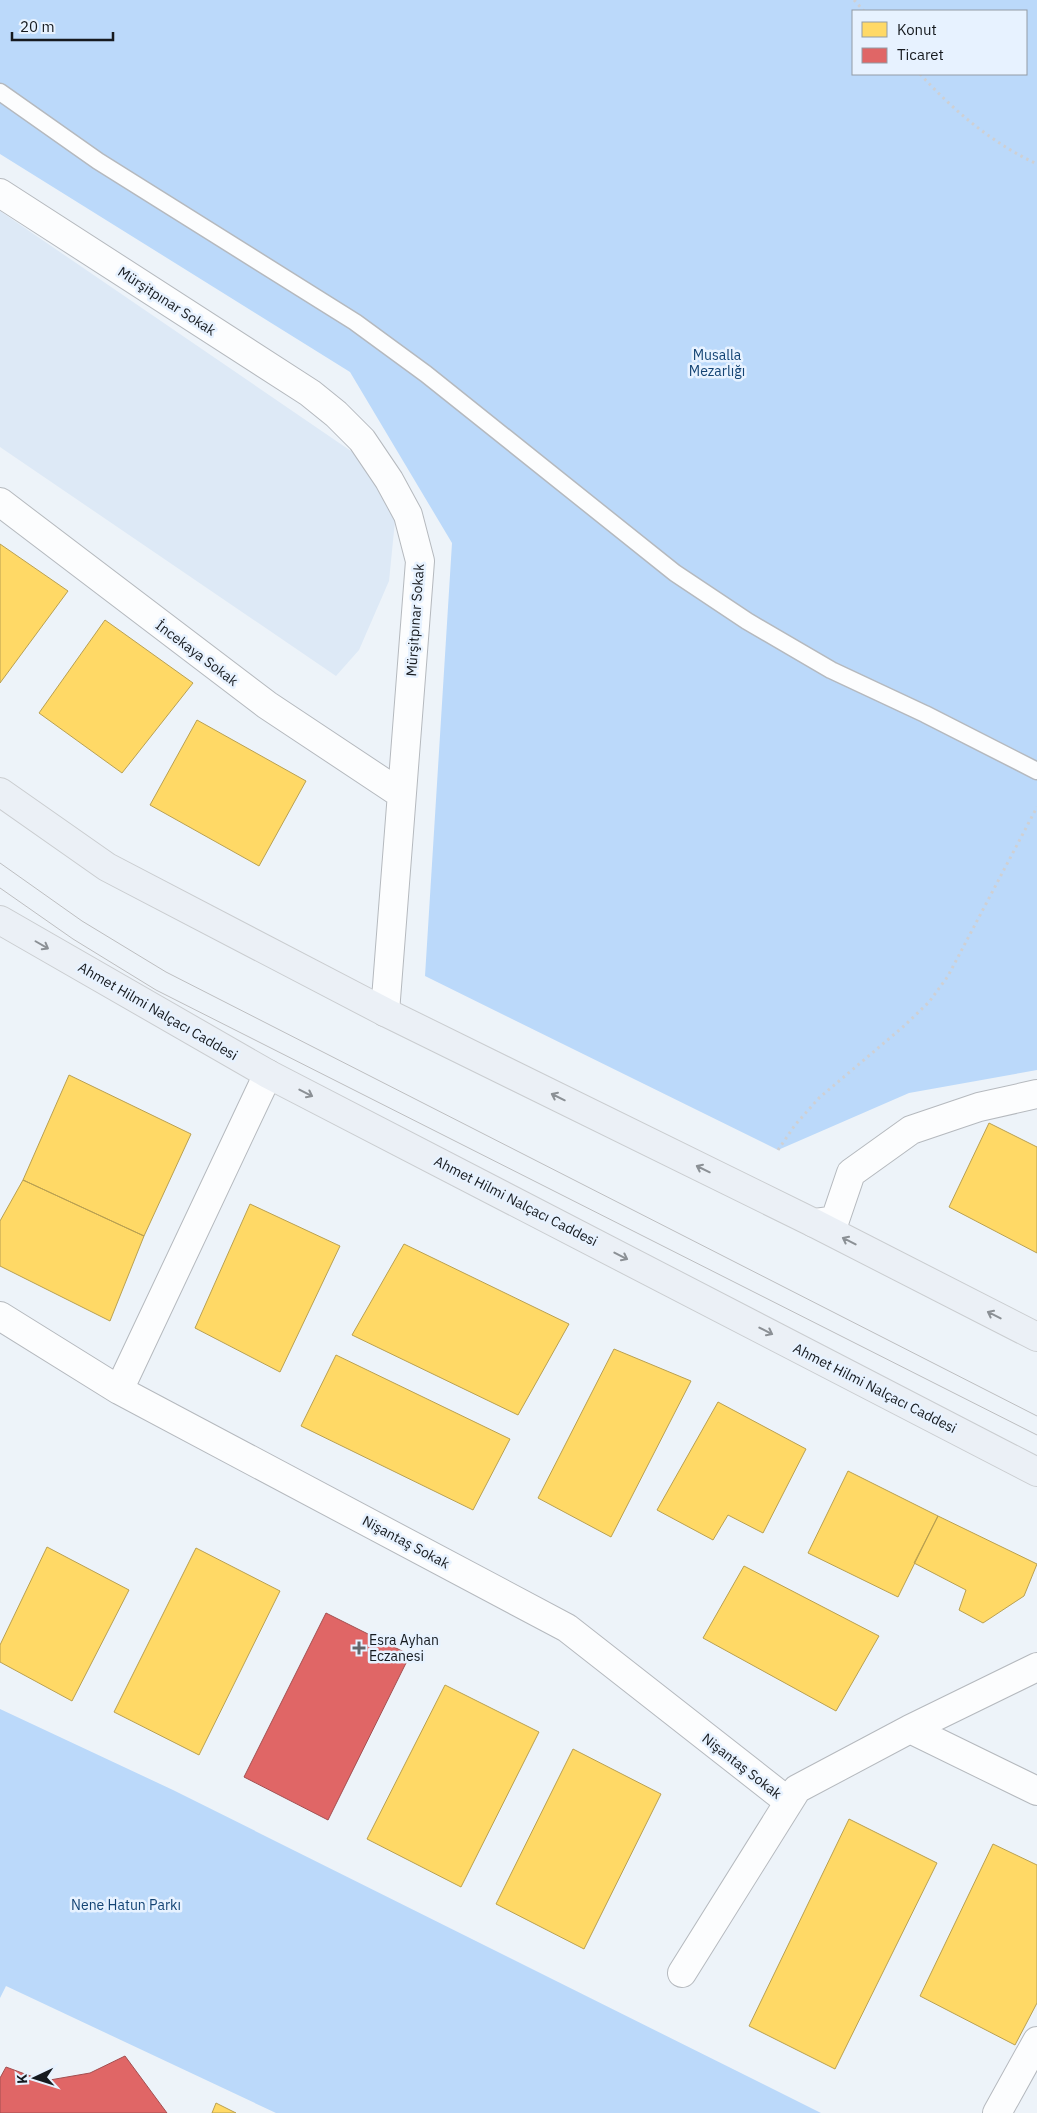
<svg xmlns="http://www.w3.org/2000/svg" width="1037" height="2113" font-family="'IBM Plex Sans',sans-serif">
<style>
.built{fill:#dde9f6}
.green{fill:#bbd9fa;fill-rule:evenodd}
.homes{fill:#ffd966;stroke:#b9a051}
.shops{fill:#e06666;stroke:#a34f51}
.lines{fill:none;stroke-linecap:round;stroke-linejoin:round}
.service-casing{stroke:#b5b9be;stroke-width:19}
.minor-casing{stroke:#b5b9be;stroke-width:30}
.primary-casing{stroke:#cacdd0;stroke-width:30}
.path{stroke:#cfd0d3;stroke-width:3;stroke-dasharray:2.5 4;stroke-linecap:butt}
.service{stroke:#fcfdfe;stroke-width:16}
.minor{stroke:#fcfdfe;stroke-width:28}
.primary{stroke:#ebf0f6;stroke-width:28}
.tram{stroke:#bdbec0;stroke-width:1}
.oneway{stroke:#8b9095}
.poi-dot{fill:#61666b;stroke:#e7f2ff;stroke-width:2}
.labels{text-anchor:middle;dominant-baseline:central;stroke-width:5;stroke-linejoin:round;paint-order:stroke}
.street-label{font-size:14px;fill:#161a1f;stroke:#e7f2ff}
.park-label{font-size:14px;fill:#144474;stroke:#e7f2ff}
.poi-label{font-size:14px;fill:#161a1f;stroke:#e7f2ff;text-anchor:start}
</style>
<rect width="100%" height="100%" fill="#edf3f9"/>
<path class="built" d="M0 211 367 462 395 521 389 581 359 650 336 676 0 447Z"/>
<path class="green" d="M0 0H1037V1070L909 1093 778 1150 425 976 452 543 350 372 0 154ZM853 11H1026V74H853Z
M0 1709 173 1790 821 2113H276L6 1986 0 1998Z"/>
<path class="homes" d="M0 544 68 591 0 683Z
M105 620 193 683 122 773 39 713Z
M197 720 306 781 259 866 150 805Z
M69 1075 191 1134 144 1236 23 1180Z
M989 1123 1037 1147V1253L949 1207Z
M23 1180 144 1236 110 1321 0 1266V1221Z
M250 1204 340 1246 280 1372 195 1328Z
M404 1244 569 1324 518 1415 352 1335Z
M614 1349 691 1381 611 1537 538 1498Z
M336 1355 510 1439 473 1510 301 1426Z
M718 1402 806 1449 763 1533 728 1515 713 1540 657 1510Z
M848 1471 938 1516 898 1597 808 1553Z
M938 1516 1037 1564 1024 1596 983 1623 959 1610 966 1590 914 1563Z
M47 1547 129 1590 72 1701 0 1662V1645Z
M196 1548 280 1591 199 1755 114 1712Z
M744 1566 879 1636 836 1711 703 1638Z
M445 1685 539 1732 461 1887 367 1839Z
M573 1749 661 1794 584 1949 496 1904Z
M849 1819 937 1863 835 2069 749 2026Z
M993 1844 1037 1865V2003L1015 2045 920 1996Z
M216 2103 236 2113H212Z"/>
<path class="shops" d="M326 1613 410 1655 328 1820 244 1777Z
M125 2056 167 2113H0V2078L6 2067 44 2081 90 2073Z"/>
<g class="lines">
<defs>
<path id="service" d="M0 92 98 161 355 322 426 374 675 573 747 621 831 670 925 714 1037 771"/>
<path id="minor" d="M0 193 310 393 336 414 362 440 389 480 408 515 420 561 385 1012
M0 502 267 705 401 794
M814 1223 835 1220 851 1173 911 1130 979 1107 1037 1094
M0 1316 119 1390 567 1628 789 1802
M119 1390 268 1074
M910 1729 1037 1791
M682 1973 797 1789 910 1729 1037 1667
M997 2113 1037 2041"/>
<path id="primary" d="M0 792 107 867 385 1012 814 1223 1037 1337
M0 920 268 1074 1037 1472"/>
</defs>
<use href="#service" class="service-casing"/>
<use href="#minor" class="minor-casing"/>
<use href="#primary" class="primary-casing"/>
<path class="path" d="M854 0 864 11
M920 74C954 111 992 143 1037 164
M778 1150 795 1125 819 1098 904 1026 929 1002 948 976 1037 807"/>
<use href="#service" class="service"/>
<use href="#minor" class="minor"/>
<use href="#primary" class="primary"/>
<path class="tram" d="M0 863 82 921 166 972 1037 1416
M0 888 73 939 156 990 1037 1435"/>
</g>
<defs><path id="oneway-shaft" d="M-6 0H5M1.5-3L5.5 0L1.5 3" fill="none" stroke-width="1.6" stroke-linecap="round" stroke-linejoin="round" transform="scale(1.25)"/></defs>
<g class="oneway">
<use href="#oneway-shaft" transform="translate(42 945) rotate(30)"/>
<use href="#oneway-shaft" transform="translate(306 1093) rotate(27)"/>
<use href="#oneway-shaft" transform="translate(558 1097) rotate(-154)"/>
<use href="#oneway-shaft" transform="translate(703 1169) rotate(-154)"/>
<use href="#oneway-shaft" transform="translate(849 1241) rotate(-153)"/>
<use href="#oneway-shaft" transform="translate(621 1256) rotate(27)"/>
<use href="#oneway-shaft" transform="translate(994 1315) rotate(-153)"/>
<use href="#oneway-shaft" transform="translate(766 1331) rotate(27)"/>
</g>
<path class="poi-dot" d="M356.5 1640.5h5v5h5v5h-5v5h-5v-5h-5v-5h5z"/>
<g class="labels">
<g class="street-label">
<text transform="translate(167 301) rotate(33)">Mürşitpınar Sokak</text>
<text transform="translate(415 620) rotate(-86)">Mürşitpınar Sokak</text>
<text transform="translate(197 653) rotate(37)">İncekaya Sokak</text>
<text transform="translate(158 1011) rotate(30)">Ahmet Hilmi Nalçacı Caddesi</text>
<text transform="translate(516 1201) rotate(27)">Ahmet Hilmi Nalçacı Caddesi</text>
<text transform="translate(875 1388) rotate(27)">Ahmet Hilmi Nalçacı Caddesi</text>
<text transform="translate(406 1542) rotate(28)">Nişantaş Sokak</text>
<text transform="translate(742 1766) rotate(38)">Nişantaş Sokak</text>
</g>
<g class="park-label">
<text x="717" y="355">Musalla<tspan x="717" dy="16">Mezarlığı</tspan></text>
<text x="126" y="1905">Nene Hatun Parkı</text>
</g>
<g class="poi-label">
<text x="369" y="1640">Esra Ayhan<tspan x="369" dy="16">Eczanesi</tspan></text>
</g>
</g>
<rect x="852" y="10" width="175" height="65" fill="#e7f2ff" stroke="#939ca5"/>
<rect x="862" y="22" width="25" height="15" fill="#ffd966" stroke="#939ca5"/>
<text x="897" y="35" font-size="15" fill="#161a1f">Konut</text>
<rect x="862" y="48" width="25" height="15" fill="#e06666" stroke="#939ca5"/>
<text x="897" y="60" font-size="15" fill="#161a1f">Ticaret</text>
<g transform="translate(35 2078) rotate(266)" stroke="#e7f2ff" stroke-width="4" paint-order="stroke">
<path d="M0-4L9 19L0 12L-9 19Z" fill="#161a1f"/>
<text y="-8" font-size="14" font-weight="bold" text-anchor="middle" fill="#161a1f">K</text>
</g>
<path d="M12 32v8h101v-8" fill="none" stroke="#161a1f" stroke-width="2.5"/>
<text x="20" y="32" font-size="15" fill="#161a1f" stroke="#e7f2ff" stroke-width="4" paint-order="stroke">20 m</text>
</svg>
